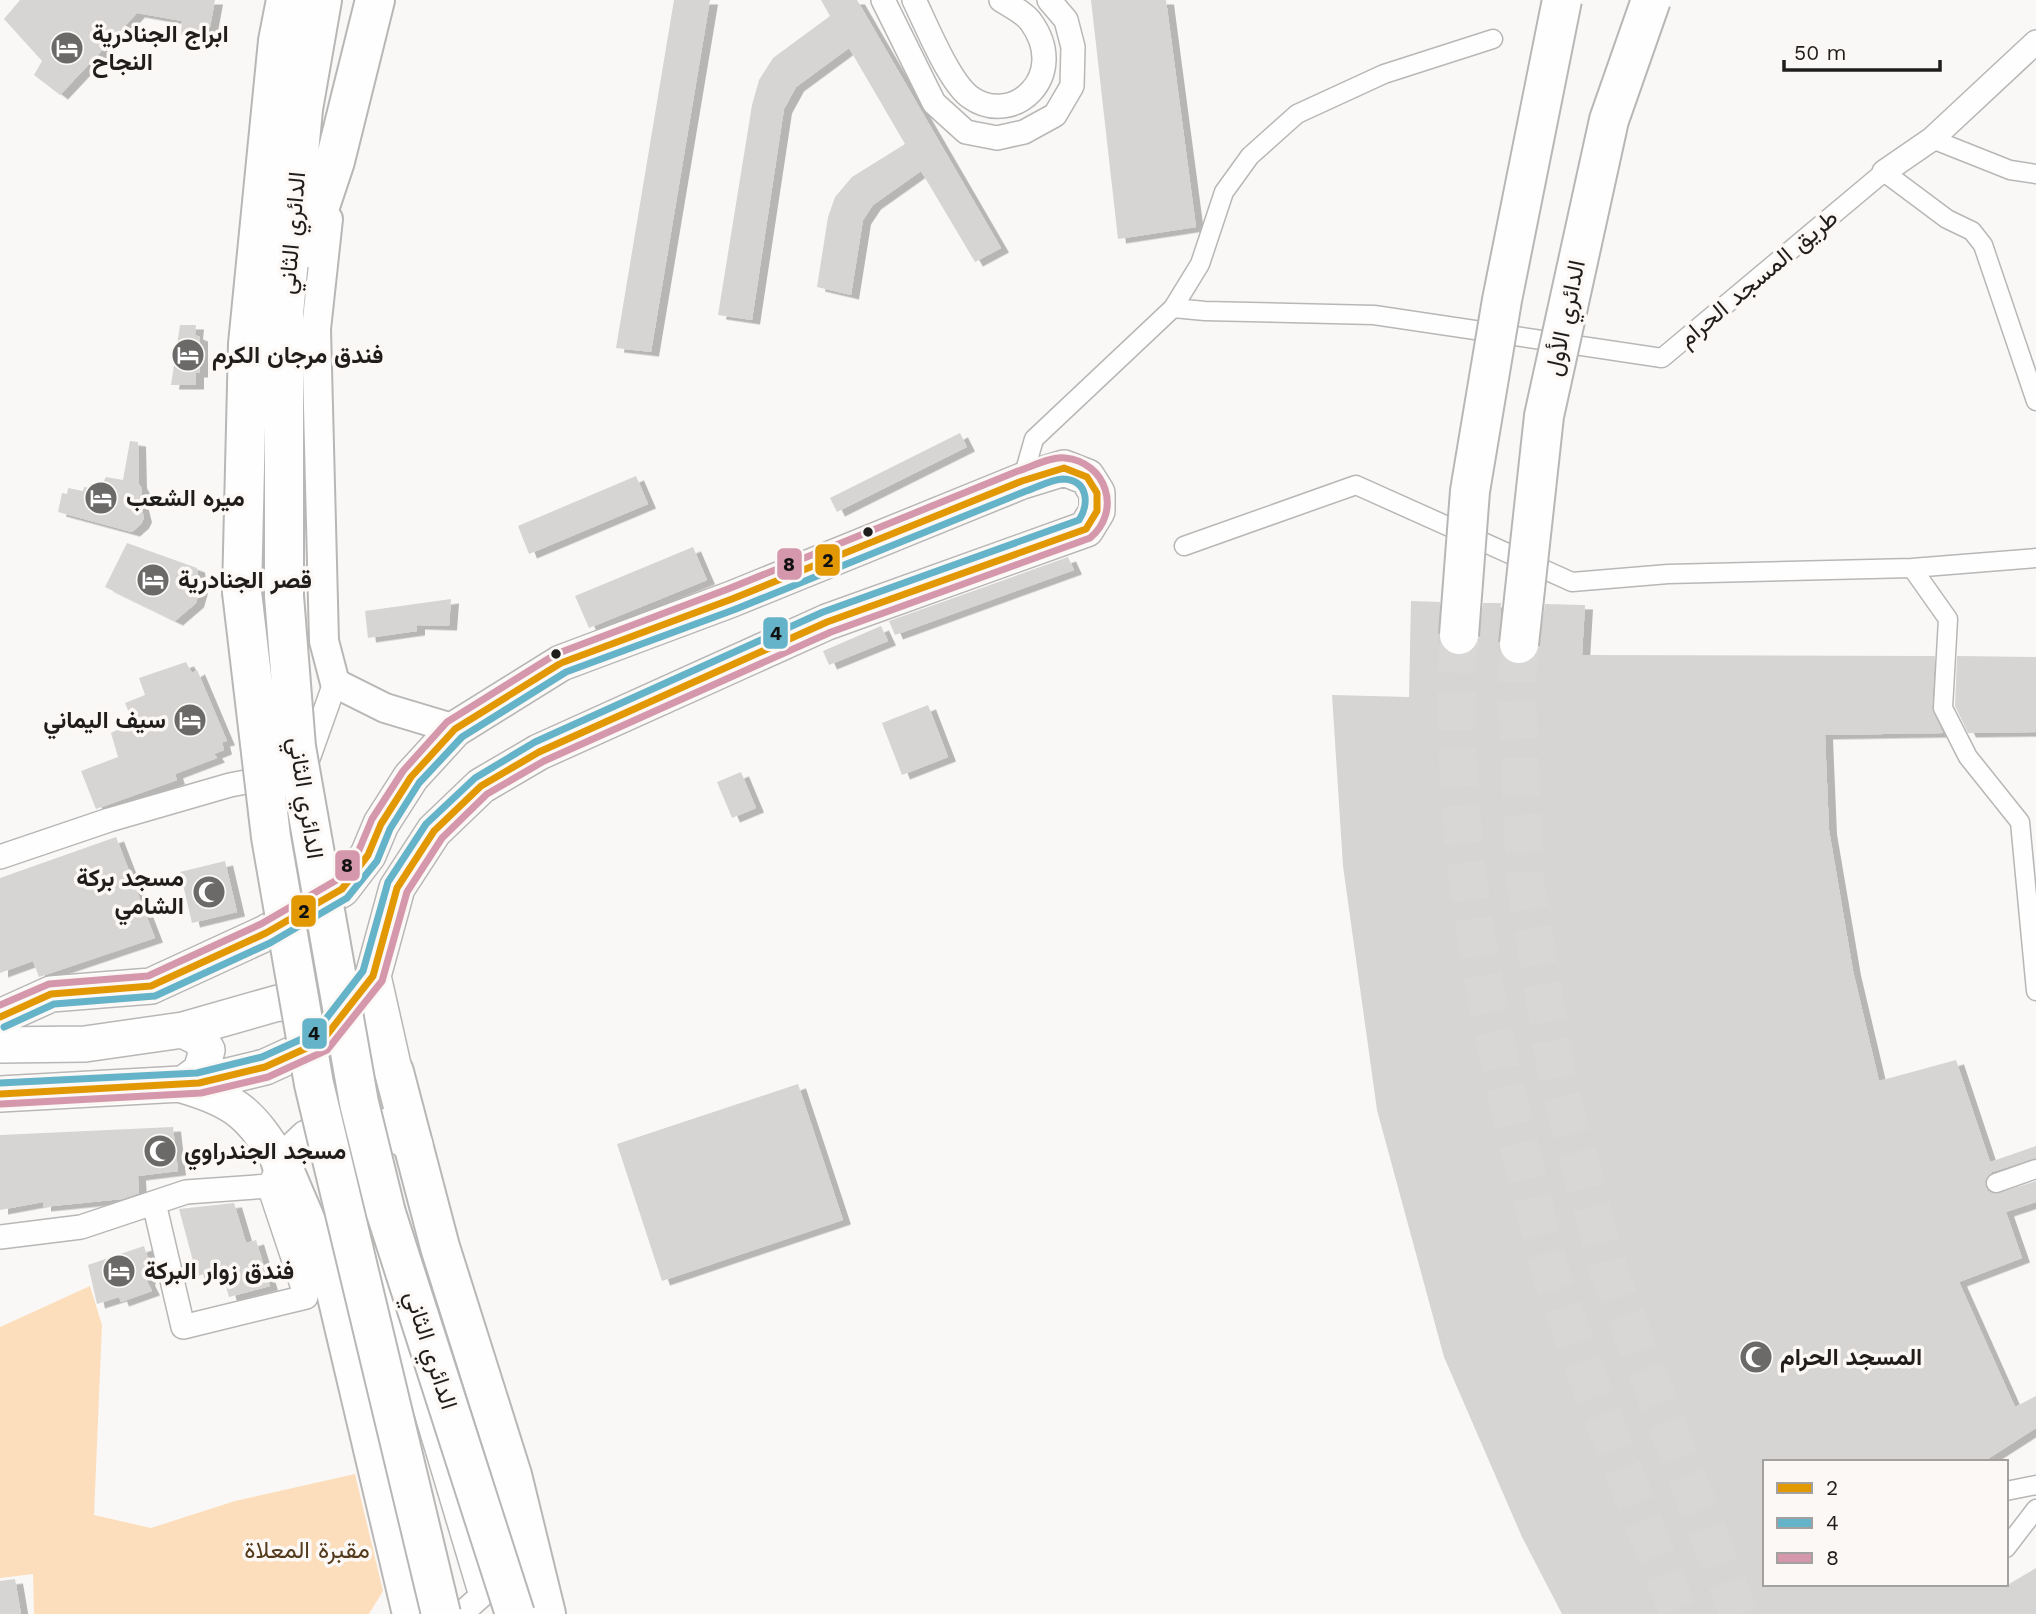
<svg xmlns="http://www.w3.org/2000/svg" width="2036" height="1614" font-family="'Work Sans',Vazirmatn,sans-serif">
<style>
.green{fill:#fcdebc}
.building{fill:#d6d5d3;filter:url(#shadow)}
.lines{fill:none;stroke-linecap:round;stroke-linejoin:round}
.motorway-tunnel{stroke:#d9d7d5;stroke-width:38;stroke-dasharray:38 19;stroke-linecap:butt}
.pedestrian-casing{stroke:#b8b7b6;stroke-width:21}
.minor-casing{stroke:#b8b7b6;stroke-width:26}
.tertiary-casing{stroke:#b8b7b6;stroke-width:32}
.primary-casing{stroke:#b8b7b6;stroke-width:38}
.motorway-casing{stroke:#b8b7b6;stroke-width:42}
.pedestrian{stroke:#fefefe;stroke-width:18}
.minor{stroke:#fefefe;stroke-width:23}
.tertiary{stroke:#fefefe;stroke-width:28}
.primary{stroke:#fefefe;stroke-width:35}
.motorway{stroke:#fefefe;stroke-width:38}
.motorway-bridge-casing{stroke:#b8b7b6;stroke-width:42;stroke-linecap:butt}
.motorway-bridge{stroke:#fefefe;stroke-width:38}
.bus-1-casing{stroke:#fbf8f5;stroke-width:12}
.bus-2-casing{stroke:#fbf8f5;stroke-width:12}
.bus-3-casing{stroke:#fbf8f5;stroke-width:12}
.bus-1{stroke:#e29803;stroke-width:7}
.bus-2{stroke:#64b3c9;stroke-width:7}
.bus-3{stroke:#d497ab;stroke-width:7}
.bus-dot{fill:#201e1d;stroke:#fbf8f5;stroke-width:2.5}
.labels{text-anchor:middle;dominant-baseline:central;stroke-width:7;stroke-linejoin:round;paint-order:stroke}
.poi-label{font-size:24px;font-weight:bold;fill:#201e1d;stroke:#fbf8f5;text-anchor:start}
.street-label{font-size:24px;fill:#201e1d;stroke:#fbf8f5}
.park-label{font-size:24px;fill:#533a1c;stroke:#fbf8f5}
.line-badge{stroke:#fbf8f5;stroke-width:2.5}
.pale-badge-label{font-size:19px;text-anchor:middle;font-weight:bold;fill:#111}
</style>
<defs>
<filter id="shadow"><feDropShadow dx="8" dy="4.5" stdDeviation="0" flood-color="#0004"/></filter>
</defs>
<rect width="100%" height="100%" fill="#faf8f6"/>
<path class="green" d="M90 1286 102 1325 94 1515 151 1528 235 1501 355 1474 383 1591 369 1614H34L33 1574 0 1578V1327Z"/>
<path class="building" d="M20 0H215L210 27 181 35 182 21 137 13 60 95 34 75 42 61 4 19Z
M674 0H710L651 352 616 348Z
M821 0H857L1001 248 975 262 921 171 873 205 863 220 851 295 817 287 828 217 835 197 852 177 905 144 849 48 796 87 784 109 752 320 718 315 752 105 759 80 773 58 830 16Z
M1091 0H1166L1196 227 1118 239Z
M180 325H196L195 335 200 337V373H196V385H171Z
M960 433 967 447 837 512 830 498Z
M130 441 138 442 139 484 142 489 140 502 144 518 141 524 132 532 58 512 62 493 67 494 68 488 83 491 84 487 99 489 106 477 123 480Z
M636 476 648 504 529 554 518 526Z
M127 543 197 568 200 589 196 603 175 621 105 587Z
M693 547 707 580 589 628 575 596Z
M1068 557 1074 570 895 635 889 621Z
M451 599 449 626 417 625V631L368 638 365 611Z
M1411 601 1440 602 1439 644 1447 653 1458 657 1469 654 1477 647 1483 603H1501L1499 652 1506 661 1517 666 1528 664 1537 656 1545 604 1585 605 1582 655 1935 656 1932 708 1943 733 1825 735 1829 830 1853 971 1879 1081 1956 1060 1990 1162 2036 1146V1158L1992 1172 1985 1182 1988 1191 1995 1194 2036 1181V1202L2006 1212 2022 1258 1959 1282 2015 1407 2036 1396V1428L1983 1462H1765V1584H2009L2036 1568V1614H1562L1522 1537 1444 1357 1377 1110 1343 866 1332 695 1409 697Z
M881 626 888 641 829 665 823 651Z
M1957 656 2036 657V732L1968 733 1955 706Z
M186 662 192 673 197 670 227 741 222 742 224 750 214 754 217 758 175 774 177 780 96 809 81 771 118 757 111 733 133 722 125 703 145 695 139 678Z
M928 705 948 757 902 775 882 723Z
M741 772 756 808 732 818 717 782Z
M116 837 155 938 39 977 33 961 0 973V878Z
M225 861 237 912 192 923 180 872Z
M798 1084 843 1220 662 1281 617 1144Z
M173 1127 178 1171 138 1176 139 1193 122 1199 43 1207V1202L0 1210V1135Z
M234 1203 246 1243 256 1240 270 1286 229 1297 221 1269 197 1276 179 1209Z
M144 1246 150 1264 145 1266 149 1275 147 1281 152 1291 121 1302 119 1297 97 1304 88 1265Z
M15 1579 21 1614H0V1581Z"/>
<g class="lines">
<path class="motorway-tunnel" d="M1459 635C1447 808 1482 1001 1525 1169 1536 1211 1544 1256 1559 1297 1596 1404 1639 1509 1679 1614
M1519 644 1517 695 1525 880 1559 1087 1609 1272 1739 1614"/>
<defs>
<path id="pedestrian" d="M1932 139 2010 170 2036 174
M1173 308 1205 311 1374 315 1662 358 1884 172 1947 219 1972 231 1983 245 2036 401
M1022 481 1034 439 1173 308 1200 264 1224 192 1250 156 1297 114 1384 74 1493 39
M1184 546 1356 485 1572 582 1668 574 1912 568 2036 558
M1912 568 1948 619 1943 708 1968 757 2020 822 2036 991
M1996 1183 2036 1169
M2006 1491 2036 1485
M2006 1548 2036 1509"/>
<path id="minor" d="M883 0 934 103 966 132 997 138 1024 132 1055 115 1072 86 1073 47 1066 20 1049 0
M914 0C926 24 949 82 970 97 1013 128 1070 76 1031 22 1025 13 1010 6 1001 0
M1884 172 1932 139 2036 42
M0 857 109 820 230 785 288 774 309 756 335 683
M348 1152 481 1596 461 1614
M154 1203 183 1327 306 1297 269 1186
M0 1237 81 1227 186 1192 269 1186 276 1172"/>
<path id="tertiary" d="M328 219 316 329 324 641 335 683 385 708 455 729"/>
<path id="primary" d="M373 976 393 1065
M0 1017 51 994 151 986 266 933 342 889 368 855 381 824 411 777 455 729 561 663 732 599 1022 481 1064 468 1087 477 1097 493V511L1086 529 827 622 539 752 481 786 434 831 397 888 373 976 322 1041 265 1067 199 1083 0 1094
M0 1045 85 1044 183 1030 278 1003 316 1005 367 1038 394 1072
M182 1085C238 1101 251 1115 281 1163L307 1138 341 1126H379L415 1145
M182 1085 201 1071 207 1050 199 1038 183 1030"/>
<path id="motorway" d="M306 248 335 161 375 0
M242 592 248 344 278 41 286 0
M284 596V313L303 109 322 0
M394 1072 440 1247 512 1475 546 1614
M281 1163 336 1292 412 1614"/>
</defs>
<use href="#pedestrian" class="pedestrian-casing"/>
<use href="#minor" class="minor-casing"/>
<use href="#tertiary" class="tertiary-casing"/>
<use href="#primary" class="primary-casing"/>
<use href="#motorway" class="motorway-casing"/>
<use href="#pedestrian" class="pedestrian"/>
<use href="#minor" class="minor"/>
<use href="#tertiary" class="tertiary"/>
<use href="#primary" class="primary"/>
<use href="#motorway" class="motorway"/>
<defs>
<path id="motorway-bridge" d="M242 592 271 837 314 1084 441 1614
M284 596 296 747 359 1103 386 1213 515 1614
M1459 635 1470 491 1502 300 1562 0
M1519 644 1544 416 1609 120 1651 0"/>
</defs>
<use href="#motorway-bridge" class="motorway-bridge-casing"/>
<use href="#motorway-bridge" class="motorway-bridge"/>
<defs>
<path id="bus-1" d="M0 1017 51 994 151 986 266 933 342 889 368 855 381 824 411 777 455 729 561 663 732 599 1022 481 1064 468 1087 477 1097 493V511L1086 529 827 622 539 752 481 786 434 831 397 888 373 976 322 1041 265 1067 199 1083 0 1094"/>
<path id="bus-2" d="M0 1083 197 1073 262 1057 315 1033 363 971 388 882 426 824 475 778 535 742 823 612 1079 520C1089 505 1089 480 1063 479 1052 479 1036 488 1026 491L736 609 566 672 462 737 419 783 390 829 377 861 347 898 270 943 155 996 54 1004 4 1027"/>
<path id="bus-3" d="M0 1005 49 984 148 976 261 924 335 881 359 850 372 819 403 771 447 722 556 654 728 589 1018 471C1031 467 1052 456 1065 458 1107 462 1122 512 1090 538L831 632 544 761 487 794 442 838 407 892 382 981 327 1050 268 1077 201 1093 1 1104"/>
</defs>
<use href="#bus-1" class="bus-1-casing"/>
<use href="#bus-2" class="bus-2-casing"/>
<use href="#bus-3" class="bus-3-casing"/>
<use href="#bus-1" class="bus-1"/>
<use href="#bus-2" class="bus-2"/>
<use href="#bus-3" class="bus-3"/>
</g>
<defs>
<symbol id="hotel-disc" viewBox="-11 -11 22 22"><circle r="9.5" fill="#6c6a69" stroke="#fbf8f5"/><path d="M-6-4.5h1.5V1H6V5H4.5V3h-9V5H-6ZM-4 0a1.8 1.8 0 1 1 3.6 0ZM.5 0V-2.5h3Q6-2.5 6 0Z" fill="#fff"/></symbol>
<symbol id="mosque-disc" viewBox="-11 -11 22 22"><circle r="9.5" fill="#6c6a69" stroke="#fbf8f5"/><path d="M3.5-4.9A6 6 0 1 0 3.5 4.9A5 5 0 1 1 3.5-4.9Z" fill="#fff"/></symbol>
</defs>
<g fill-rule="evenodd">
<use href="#hotel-disc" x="48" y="29" width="38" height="38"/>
<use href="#hotel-disc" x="169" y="336" width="38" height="38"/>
<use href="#hotel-disc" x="82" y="479" width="38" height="38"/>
<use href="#hotel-disc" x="134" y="561" width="38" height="38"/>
<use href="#hotel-disc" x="171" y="701" width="38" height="38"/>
<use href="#mosque-disc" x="190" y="873" width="38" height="38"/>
<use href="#mosque-disc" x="141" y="1132" width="38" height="38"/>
<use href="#hotel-disc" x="100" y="1252" width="38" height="38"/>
<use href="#mosque-disc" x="1737" y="1338" width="38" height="38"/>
</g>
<g class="bus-dot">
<circle cx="868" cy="532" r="6"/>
<circle cx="556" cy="654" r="6"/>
</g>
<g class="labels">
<g class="poi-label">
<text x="92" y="34">ابراج الجنادرية<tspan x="92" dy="28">النجاح</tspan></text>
<text x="212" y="355">فندق مرجان الكرم</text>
<text x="126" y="498">ميره الشعب</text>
<text x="178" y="580">قصر الجنادرية</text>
<text x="166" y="720" text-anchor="end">سيف اليماني</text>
<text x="184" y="878" text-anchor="end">مسجد بركة<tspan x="184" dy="28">الشامي</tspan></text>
<text x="184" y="1151">مسجد الجندراوي</text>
<text x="144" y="1271">فندق زوار البركة</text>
<text x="1780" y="1357">المسجد الحرام</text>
</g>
<g class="street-label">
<text transform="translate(292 233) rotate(-85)">الدائري الثاني</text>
<text transform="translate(1758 278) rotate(-40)">طريق المسجد الحرام</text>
<text transform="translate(1565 318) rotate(-78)">الدائري الأول</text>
<text transform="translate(306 798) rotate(81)">الدائري الثاني</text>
<text transform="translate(431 1350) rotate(72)">الدائري الثاني</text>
</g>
<g class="park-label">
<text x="307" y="1550">مقبرة المعلاة</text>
</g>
</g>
<g class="line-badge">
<rect x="814" y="543" width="27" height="34" rx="7" fill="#e29803"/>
<rect x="776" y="547" width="27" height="34" rx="7" fill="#d497ab"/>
<rect x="762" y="616" width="27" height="34" rx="7" fill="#64b3c9"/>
<rect x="334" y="849" width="27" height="33" rx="7" fill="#d497ab"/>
<rect x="290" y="894" width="27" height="34" rx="7" fill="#e29803"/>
<rect x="301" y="1017" width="27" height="33" rx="7" fill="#64b3c9"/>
</g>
<g class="pale-badge-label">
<text x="828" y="567">2</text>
<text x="789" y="571">8</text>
<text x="776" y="640">4</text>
<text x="347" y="872">8</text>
<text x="304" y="918">2</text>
<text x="314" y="1040">4</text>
</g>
<rect x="1763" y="1460" width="245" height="126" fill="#fbf8f5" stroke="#a3a19f" stroke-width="2"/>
<rect x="1777" y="1483" width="35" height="10" fill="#e29803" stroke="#a3a19f" stroke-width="2"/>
<text x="1826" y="1495" font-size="21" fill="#201e1d">2</text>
<rect x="1777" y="1518" width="35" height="10" fill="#64b3c9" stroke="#a3a19f" stroke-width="2"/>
<text x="1826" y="1530" font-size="21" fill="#201e1d">4</text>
<rect x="1777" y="1553" width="35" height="10" fill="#d497ab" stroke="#a3a19f" stroke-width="2"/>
<text x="1826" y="1565" font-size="21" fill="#201e1d">8</text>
<path d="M1784 60v10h156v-10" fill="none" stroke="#201e1d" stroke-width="3.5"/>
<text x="1794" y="60" font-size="21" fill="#201e1d" stroke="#fbf8f5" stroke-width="5" paint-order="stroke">50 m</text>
</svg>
